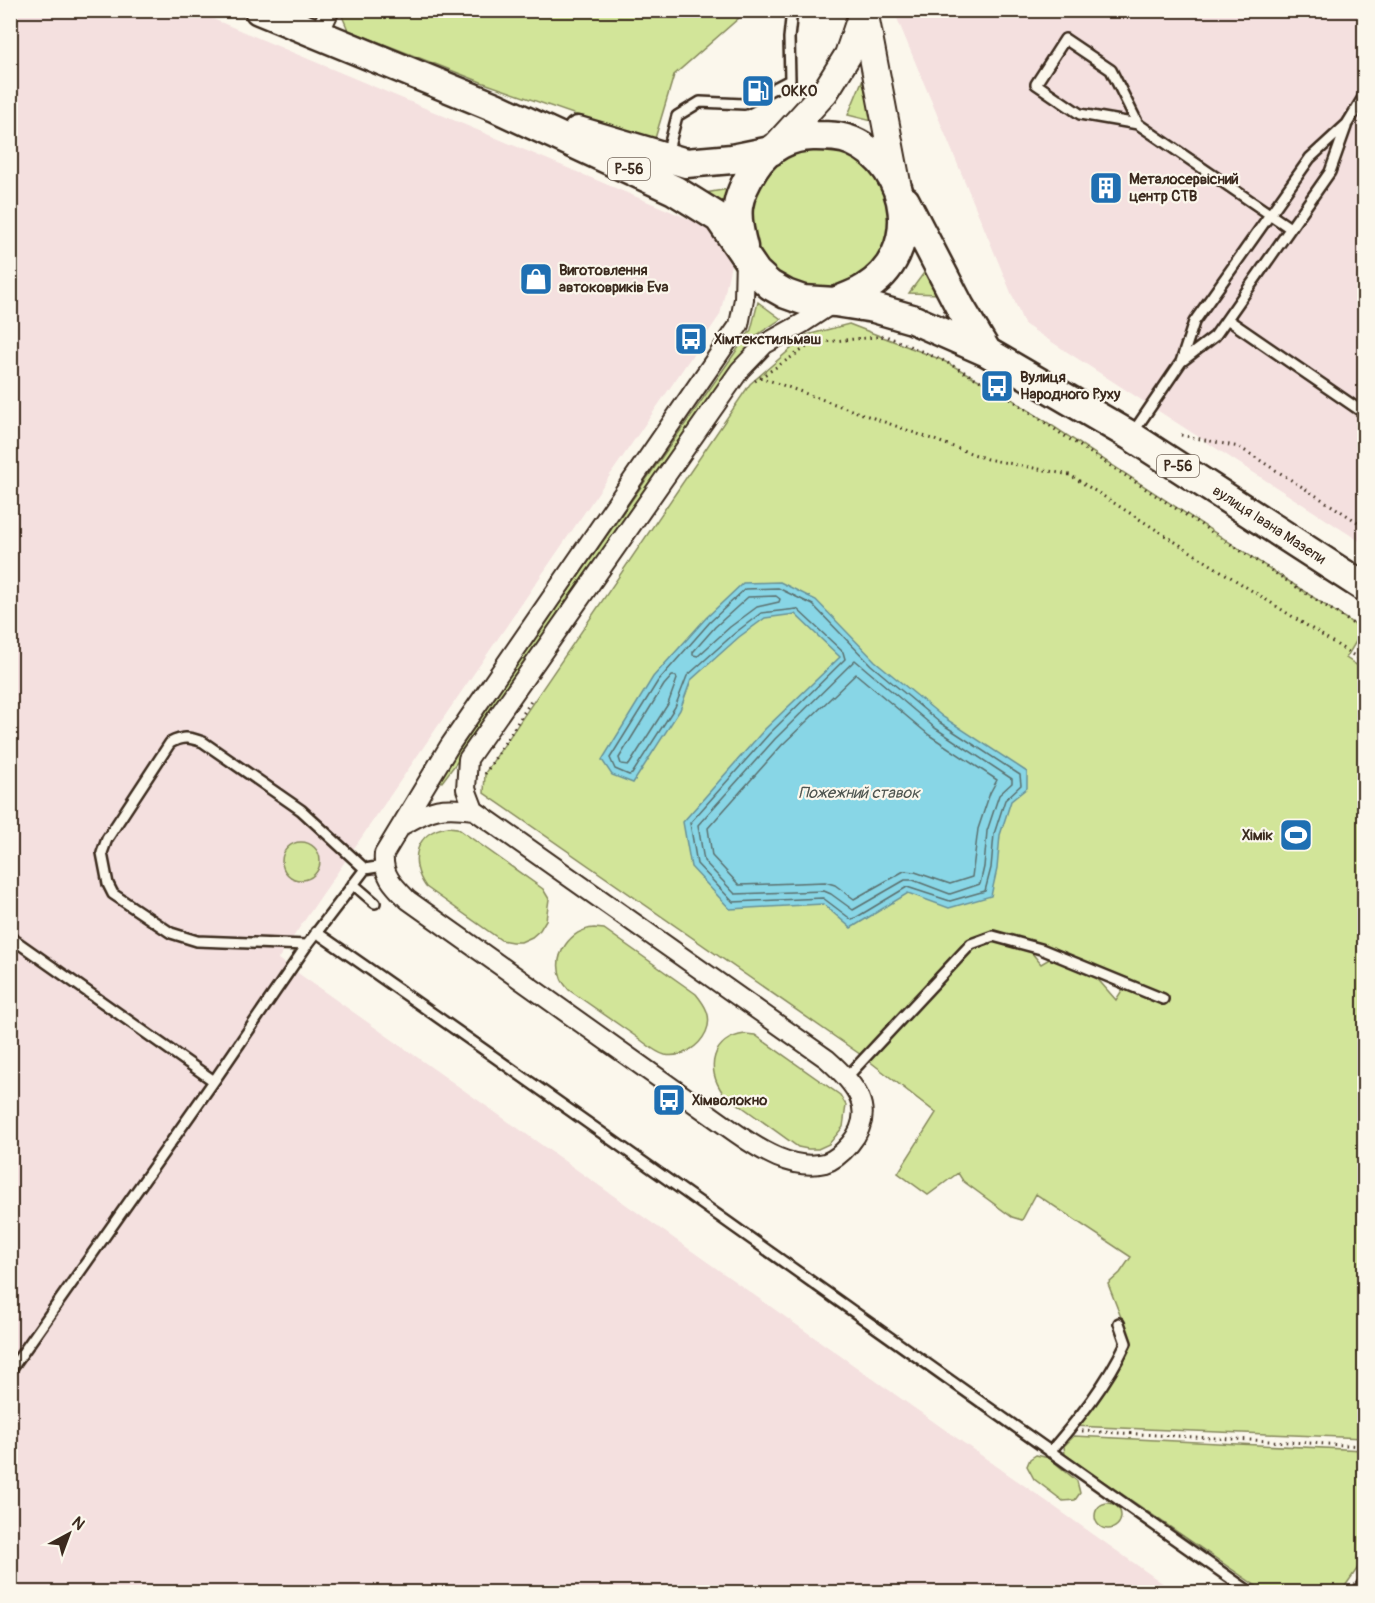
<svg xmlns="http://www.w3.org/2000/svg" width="1375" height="1603" font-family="Pangolin,sans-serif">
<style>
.built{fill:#f4e0df}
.green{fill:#d2e599;stroke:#86885c;stroke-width:1.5;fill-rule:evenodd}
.water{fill:#88d6e6;stroke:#699196;stroke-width:1.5}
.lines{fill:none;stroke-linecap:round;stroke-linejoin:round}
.shore{stroke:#5a6f6e;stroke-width:1.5}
.lane-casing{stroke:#3b2a1e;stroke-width:14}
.street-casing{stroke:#3b2a1e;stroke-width:22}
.secondary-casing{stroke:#3b2a1e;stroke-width:30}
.primary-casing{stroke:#3b2a1e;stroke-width:33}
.path{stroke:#3b2a1e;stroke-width:3;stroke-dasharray:1.5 4.5;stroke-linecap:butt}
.lane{stroke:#fbf7ec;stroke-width:9}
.street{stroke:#fbf7ec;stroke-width:18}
.secondary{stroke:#fbf7ec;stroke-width:26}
.primary{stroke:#fbf7ec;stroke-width:28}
.labels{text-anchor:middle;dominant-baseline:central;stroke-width:4.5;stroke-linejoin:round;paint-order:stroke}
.shield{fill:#fbf7ec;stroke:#75685c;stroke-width:1.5}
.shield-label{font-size:14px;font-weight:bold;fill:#3b2a1e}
.poi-label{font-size:15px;font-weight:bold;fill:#3b2a1e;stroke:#fbf7ec;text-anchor:start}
.street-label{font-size:15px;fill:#3b2a1e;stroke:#fbf7ec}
.water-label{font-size:16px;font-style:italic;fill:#4e5550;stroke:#fbf7ec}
</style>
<rect width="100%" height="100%" fill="#fbf7ec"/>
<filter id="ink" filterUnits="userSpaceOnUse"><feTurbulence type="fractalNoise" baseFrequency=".0167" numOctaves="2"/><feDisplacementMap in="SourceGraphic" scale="12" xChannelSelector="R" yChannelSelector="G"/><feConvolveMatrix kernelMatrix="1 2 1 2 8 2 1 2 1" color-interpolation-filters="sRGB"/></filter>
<g filter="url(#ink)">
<path class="built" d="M11 11H194L708 227 732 260 720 315 278 959 1175 1592H11Z
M894 11H1364V544L1024 324Z"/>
<path class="green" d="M340 11H747L674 75 654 142 481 82 348 30Z
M862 81 876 122 848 115Z
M749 219a71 71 0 1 1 142 0a71 71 0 1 1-142 0Z
M729 189 727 212 705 193Z
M929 266 940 294 909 293Z
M758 302 781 319 757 335 460 758 442 782 437 781 440 774 751 330Z
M849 324 942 360 1001 392 1363 630 1346 658 1364 670V1438L1073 1426 1114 1373 1131 1343 1108 1284 1120 1273 1131 1257 1036 1194 1022 1220 1012 1217 963 1181 958 1173 928 1195 898 1173 936 1113 864 1057 484 793 485 773 750 384 807 335ZM993 936 1126 984 1116 1000 1094 975 1051 958 1041 964 1031 952 997 941 975 944Z
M448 827 457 828 543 889 549 899 546 920 540 930 532 937 521 942H512L501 940 426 887C408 862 415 831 448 827Z
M282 861a19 19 0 1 1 38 0a19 19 0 1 1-38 0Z
M594 928 604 929 696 994C705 1005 713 1017 706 1032 699 1047 682 1058 665 1055 656 1053 645 1043 638 1038 615 1022 592 1006 569 990 566 986 562 982 561 978 552 954 571 930 594 928Z
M745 1034 755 1035 840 1095 846 1105 843 1127 829 1144 818 1149H808L798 1147 723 1093C705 1069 712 1038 745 1034Z
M1074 1436 1364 1450V1559L1341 1592H1265L1065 1455 1064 1446Z
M1036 1455 1049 1458 1077 1481 1080 1493 1075 1500 1063 1501 1034 1479 1027 1466 1030 1459Z
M1095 1516a13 13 0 1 1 26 0a13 13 0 1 1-26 0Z"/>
<path class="water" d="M780 582 816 600 875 661 943 717 1027 772V788L1011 801 1000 835 997 869 991 896 949 908 908 893 851 928 823 904 730 909 691 867 683 822 765 729 840 657 795 614 765 618 739 637 691 680 680 710 633 783 612 775 602 760 653 677 706 618 743 583Z"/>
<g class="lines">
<path class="shore" d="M778 588 813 605 871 665 939 722 1020 775 1021 785 1005 800 994 834 991 868 985 891 950 901 907 887 852 920 823 898 733 902 697 864 690 823 769 734 845 659 843 652 797 609 761 613 735 633 687 676 675 707 632 774 629 775 615 769 610 758 658 681 710 622 745 589Z
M776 596 780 599 779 602 757 607 730 627 698 656 693 655V652L715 627 748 597Z
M855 660 935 728 1012 779V783L999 795 987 831 984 867 980 884 950 894 913 880H905L853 910 831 894 824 891 735 894 704 861 698 825 775 739Z
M856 674 929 735 997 780 990 793 978 829 972 877 950 884 915 872 904 871 854 899 835 885 825 882 739 885 712 856 708 828 782 745Z
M672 676H676L677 679 668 704 629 765 621 764 619 758 664 685Z"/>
<defs>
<path id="lane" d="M1138 124 1080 114 1036 84 1065 39 1111 70 1138 124 1290 228
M667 154 677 116 700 102 744 104 790 80 789 38 792 10
M1227 319 1364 413
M1181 362 1215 336 1330 172 1346 127
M1132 434 1181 362 1194 322 1310 158 1347 124 1364 96
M353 884 375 903
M316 932C630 1150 938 1374 1250 1592
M10 937 214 1081
M307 945 197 941 171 933 113 894 108 884 102 853 107 839 170 743C183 736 189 737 203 742L301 810 365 869
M847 1077 971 944 993 936 1041 949 1163 999
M10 1371 214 1081 307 945 365 869 383 866
M1050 1452C1079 1418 1107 1384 1126 1343L1119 1323
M1357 1592 1364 1582"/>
<path id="street" d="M318 35 330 10
M745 257 744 299 739 325 450 745 384 854C382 875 394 886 408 900L736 1133C760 1150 793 1171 825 1163 835 1160 844 1151 850 1144 879 1109 853 1082 827 1059L474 810 466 789 468 759 740 370 765 344 803 323 835 302
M405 824C433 808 441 806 474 810"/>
<path id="secondary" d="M864 10 898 188
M773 149 825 92 848 55 863 11"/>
<path id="primary" d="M259 10 495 107 674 190 719 218 756 272 770 285 786 294 803 300 835 302 874 308 912 319 987 352 1131 436 1364 587
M578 131 686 163 732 159 771 151
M905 201 960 307 987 352
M743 247C734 213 735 199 754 169 767 148 791 135 816 136 828 136 840 136 852 141 912 167 923 254 864 289 855 295 844 298 835 302"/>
</defs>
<use href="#lane" class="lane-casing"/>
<use href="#street" class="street-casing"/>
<use href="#secondary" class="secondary-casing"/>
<use href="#primary" class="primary-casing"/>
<path class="path" d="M760 377 987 459 1070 475 1364 662
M755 381 813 343 886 336 942 360 1001 392 1063 435 1364 631
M1181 435 1239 447 1364 526
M485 774 533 698
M1082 1431 1364 1446"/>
<use href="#lane" class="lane"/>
<use href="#street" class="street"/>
<use href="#secondary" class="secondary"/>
<use href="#primary" class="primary"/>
</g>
</g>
<defs>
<symbol id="fuel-square" viewBox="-11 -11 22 22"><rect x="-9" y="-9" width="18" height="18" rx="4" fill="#1f6fb2" stroke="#fbf7ec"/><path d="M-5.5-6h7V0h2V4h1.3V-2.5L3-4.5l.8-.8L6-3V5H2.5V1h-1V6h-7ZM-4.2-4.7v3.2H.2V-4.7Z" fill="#fff"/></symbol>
<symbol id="building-square" viewBox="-11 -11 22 22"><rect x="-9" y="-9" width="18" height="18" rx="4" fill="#1f6fb2" stroke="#fbf7ec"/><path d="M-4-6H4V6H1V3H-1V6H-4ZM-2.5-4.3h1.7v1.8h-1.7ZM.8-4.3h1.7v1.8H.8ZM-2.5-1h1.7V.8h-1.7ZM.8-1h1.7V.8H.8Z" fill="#fff"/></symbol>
<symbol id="shop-square" viewBox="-11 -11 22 22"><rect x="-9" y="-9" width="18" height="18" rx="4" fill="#1f6fb2" stroke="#fbf7ec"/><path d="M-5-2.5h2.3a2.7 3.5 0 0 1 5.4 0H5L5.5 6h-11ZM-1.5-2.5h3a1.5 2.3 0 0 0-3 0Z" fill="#fff"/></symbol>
<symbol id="bus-square" viewBox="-11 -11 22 22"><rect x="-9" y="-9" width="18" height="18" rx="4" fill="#1f6fb2" stroke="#fbf7ec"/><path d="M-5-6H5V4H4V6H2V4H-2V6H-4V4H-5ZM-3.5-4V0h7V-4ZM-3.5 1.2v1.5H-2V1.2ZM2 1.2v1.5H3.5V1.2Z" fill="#fff"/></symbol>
<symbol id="stadium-square" viewBox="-11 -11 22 22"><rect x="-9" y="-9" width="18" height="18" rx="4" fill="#1f6fb2" stroke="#fbf7ec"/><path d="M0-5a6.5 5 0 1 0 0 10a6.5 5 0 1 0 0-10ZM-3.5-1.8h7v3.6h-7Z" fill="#fff"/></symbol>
</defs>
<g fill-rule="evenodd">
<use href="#fuel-square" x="739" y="72" width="38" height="38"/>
<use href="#building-square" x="1087" y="169" width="38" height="38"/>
<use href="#shop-square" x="517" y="260" width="38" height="38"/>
<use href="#bus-square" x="672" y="320" width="38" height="38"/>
<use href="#bus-square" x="978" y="367" width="38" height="38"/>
<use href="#stadium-square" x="1277" y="816" width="38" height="38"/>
<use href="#bus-square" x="650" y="1081" width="38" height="38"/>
</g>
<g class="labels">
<g class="shield">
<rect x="608" y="158" width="42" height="22" rx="4.5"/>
<rect x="1157" y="455" width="42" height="22" rx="4.5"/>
</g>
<g class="shield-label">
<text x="629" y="169">Р-56</text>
<text x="1178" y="466">Р-56</text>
</g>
<g class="poi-label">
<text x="781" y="91">ОККО</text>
<text x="1129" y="179">Металосервісний<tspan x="1129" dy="17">центр СТВ</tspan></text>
<text x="559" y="270">Виготовлення<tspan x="559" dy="17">автоковриків Eva</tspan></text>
<text x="714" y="339">Хімтекстильмаш</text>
<text x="1020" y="377">Вулиця<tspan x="1020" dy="17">Народного Руху</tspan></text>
<text x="1273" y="835" text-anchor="end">Хімік</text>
<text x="692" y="1100">Хімволокно</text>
</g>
<g class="street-label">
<text transform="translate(1269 525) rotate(33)">вулиця Івана Мазепи</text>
</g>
<g class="water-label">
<text x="859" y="793">Пожежний ставок</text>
</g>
</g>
<rect width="1375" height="1603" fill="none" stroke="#fbf7ec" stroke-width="36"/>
<rect x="18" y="18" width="1339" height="1567" fill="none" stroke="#3b2a1e" stroke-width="2" filter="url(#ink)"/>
<g transform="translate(69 1534) rotate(41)" stroke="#fbf7ec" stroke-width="4.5" paint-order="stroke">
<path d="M0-4.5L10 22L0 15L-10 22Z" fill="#3b2a1e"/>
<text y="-9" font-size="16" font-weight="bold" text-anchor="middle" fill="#3b2a1e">N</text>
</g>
</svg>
